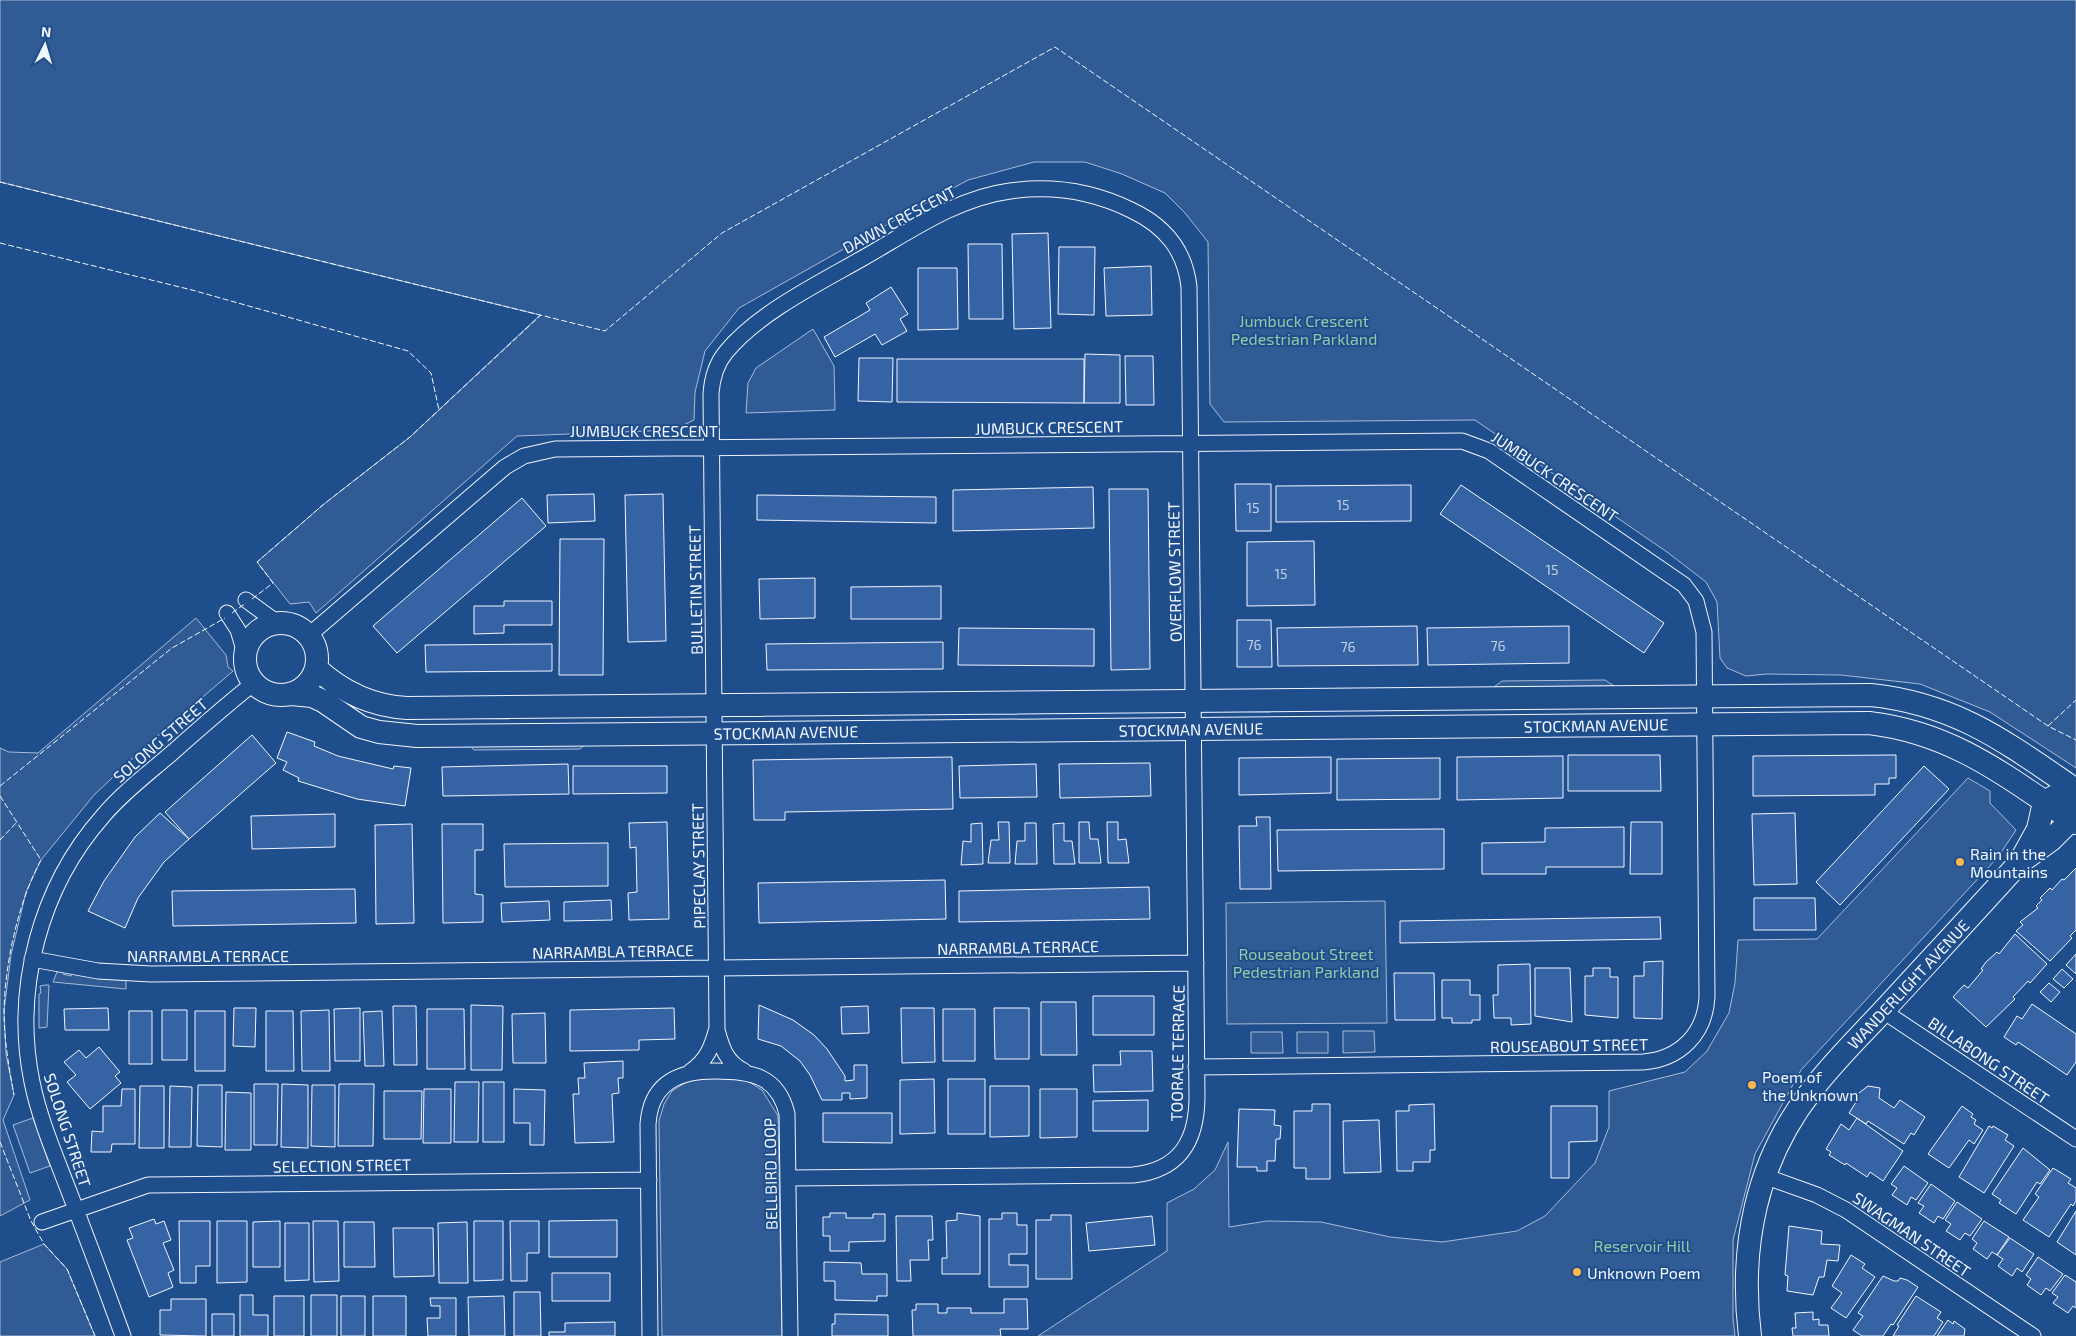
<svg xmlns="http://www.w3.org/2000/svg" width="2076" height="1336" font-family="'Exo 2',sans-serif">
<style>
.built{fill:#305b95;stroke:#a8bbd7}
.building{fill:#3563a3;stroke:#f2f6ff}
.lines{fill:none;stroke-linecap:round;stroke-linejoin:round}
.street-casing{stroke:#f2f6ff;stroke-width:17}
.secondary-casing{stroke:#f2f6ff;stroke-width:24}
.street{stroke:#1f4e8c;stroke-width:15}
.secondary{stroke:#1f4e8c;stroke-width:22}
.fence{stroke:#f2f6ff;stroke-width:1;stroke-dasharray:6 2.5;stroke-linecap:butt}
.poi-dot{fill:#ffb74d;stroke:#1f4e8c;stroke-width:2}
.labels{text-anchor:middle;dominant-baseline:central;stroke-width:4;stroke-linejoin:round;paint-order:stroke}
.number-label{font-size:14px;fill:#c3d1e8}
.street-label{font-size:16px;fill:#f2f6ff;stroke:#1f4e8c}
.park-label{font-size:16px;fill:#97c8a6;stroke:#1f4e8c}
.poi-label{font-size:16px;fill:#f2f6ff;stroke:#1f4e8c;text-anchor:start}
</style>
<rect width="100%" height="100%" fill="#1f4e8c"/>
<path class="built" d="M0 0H2076V768L1990 712 1920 684 1841 675 1767 674 1746 676 1727 668 1720 658 1717 602 1706 582 1667 552 1475 420 1224 422 1210 404 1208 242 1185 213 1165 193 1122 174 1085 162H1034L968 180 904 215 739 308 705 351 695 392 694 420 673 430 517 436 316 613 309 602 290 604 257 562 324 504 410 437 540 315 0 182Z
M813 329 834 366 835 410 746 413 748 383 756 368Z
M196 618 226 655 228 667 233 671 146 746 94 795 41 860 26 892 11 955 4 1011 6 1054 14 1095 3 1120 30 1200 0 1216V748L9 752 38 753Z
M1605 680 1614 686 1494 687 1502 681Z
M588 742 580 749 474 750 468 743Z
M1968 778 1990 791V803L2016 830 1998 857 1801 1070 1755 1154 1733 1240V1319L1735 1336H1038L1167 1251V1203L1194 1189 1215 1170 1228 1142 1229 1227 1267 1221 1321 1222 1390 1237 1442 1242 1517 1231 1545 1216 1595 1163 1609 1127V1091L1685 1072 1707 1051 1729 1013 1735 983 1738 940 1817 939Z
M1385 901 1387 1023 1227 1024 1226 903Z
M63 971V974L71 976 72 973 124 980 126 981V989L53 982 57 972Z
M45 985H49L47 1027 39 1028V994L41 993 40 986Z
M1374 1031 1375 1052 1343 1053V1031Z
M1251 1032H1282L1283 1053H1251Z
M1297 1032H1328V1053H1297Z
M738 1075 762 1090 778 1116 782 1336H662L659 1121 664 1104 672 1091 696 1076Z
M33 1118 50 1166 30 1173 13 1125Z
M44 1244 67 1269 95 1336H0V1262Z"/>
<path class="building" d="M1048 233 1051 328 1014 329 1012 234Z
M968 244H1002L1003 319H969Z
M1059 247H1095L1094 315 1058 314Z
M1151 266 1152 315 1106 316 1104 268Z
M918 268H957L958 329 918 330Z
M891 287 908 314 900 319 907 331 882 345 875 334 835 357 824 337 870 310 866 303Z
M1085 354 1120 355V403H1084Z
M1125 356H1153L1154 405H1126Z
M859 358H893L892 402 858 401Z
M897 359H1084V403L897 402Z
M1235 484H1271V531H1236Z
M1411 485V521L1276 522V486Z
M1461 485 1664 623 1644 653 1440 514Z
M1093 487 1094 528 953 531V490Z
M1109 489H1148L1150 669 1111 670Z
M594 494 595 521 548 523 547 495Z
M663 494 666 641 628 642 625 495Z
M757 495 936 497V523L757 520Z
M522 498 546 526 397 653 373 626Z
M560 539H604L603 675H559Z
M1314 541 1315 605 1247 606V542Z
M815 578V618L760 619 759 579Z
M941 586V619H851V587Z
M504 601H552V625H504V633L474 634V606H504Z
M1237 620H1271L1272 667H1237Z
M1417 626 1418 665 1278 666 1277 628Z
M1569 626V663L1428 665 1427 628Z
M959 628 1094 629V666L958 665Z
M943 642V669L767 670 766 644Z
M552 644V671L426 672 425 645Z
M287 732 315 742 314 746 338 756 393 769 394 766 411 768 405 806 357 799 298 781 299 778 283 770 287 762 277 758Z
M252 735 276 763 189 839 165 812Z
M1568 755H1660L1661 791H1568Z
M1896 755V778H1889V784H1875V795L1753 796V756Z
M1563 756V798L1457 800V757Z
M952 757 953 809 785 812V820H754L753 760Z
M1331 757V793L1239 795V758Z
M1440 758V799L1337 800V759Z
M1150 763 1151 796 1060 798 1059 764Z
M568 764 569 794 443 796 442 767Z
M1036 764 1037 797 960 798 959 766Z
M573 766H667V793L573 794Z
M1924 766 1949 789 1840 905 1816 882Z
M160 813 189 839 164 862 138 898 125 928 88 911 104 881 135 837Z
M1795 813 1797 884 1754 885 1752 814Z
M335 814V847L252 849 251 816Z
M1256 817H1270L1271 889H1240L1239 826H1257Z
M667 822 669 919 629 920 628 893 637 892 636 847 630 848 629 823Z
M998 822H1009L1010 863H988L991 840H999Z
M1079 822H1089L1090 839H1098L1101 863H1079Z
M1107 822H1118V840L1126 839 1129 863H1108Z
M1631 822H1662V874H1630Z
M982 823 983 864 961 865 963 841 971 842V824Z
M1025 823H1036L1037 864H1015L1017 841H1025Z
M1064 823V841H1072L1075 864H1054L1053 824Z
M412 824 414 923 376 924 375 825Z
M442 824H483V850H475V894L483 895V922L443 923Z
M1624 827V867H1546V874H1482V843L1545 842V828Z
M1444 829V869L1278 871 1277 830Z
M608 843V886L505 887 504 844Z
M2076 868V930L2070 936 2072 938 2050 961 2016 931 2023 925 2020 922 2038 908 2036 906 2042 900 2040 898 2050 888 2052 890 2062 879 2064 880Z
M945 880 946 919 759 923 758 883Z
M1149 887 1150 919 959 922V891Z
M355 889 356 923 173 926 172 891Z
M1754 898H1815L1816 930H1754Z
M611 900 612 920 564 921V902Z
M549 901 550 920 502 922 501 903Z
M1660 917 1661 939 1400 943V921Z
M2015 934 2047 964 2030 983 2028 981 2013 997 2015 999 1986 1027 1953 997 1964 985 1968 988 1983 970 1981 969 1986 962 1997 952 1999 954Z
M2076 954V974L2066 965Z
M1663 961 1662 1019 1634 1018V976H1644V962Z
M1530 964 1531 1024 1511 1025V1018H1494L1493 995H1498V965Z
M1535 968H1570L1572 1022 1535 1016Z
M1593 968H1610V977H1618V1018L1585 1015V976H1593Z
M2062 969 2073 979 2064 988 2053 979Z
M1394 973H1434L1435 1020H1395Z
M1442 980H1470V995H1480V1020H1472V1023H1452V1018H1442Z
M2049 983 2060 992 2051 1002 2040 992Z
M1093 996H1154V1035H1093Z
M1041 1002H1076L1077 1055H1041Z
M2032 1004 2076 1034V1062L2067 1075 2018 1042 2016 1045 2004 1037 2017 1016 2022 1019Z
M471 1005 503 1006 502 1070H471Z
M759 1005 793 1020 814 1035 827 1049 845 1076V1081L854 1080V1065H867V1098L850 1099V1093H842V1100H822L810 1075 800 1061 781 1046 758 1039Z
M393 1006H416L417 1065H394Z
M868 1006 869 1033 842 1034 841 1007Z
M108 1008 109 1030H65L64 1009Z
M234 1008H256L255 1047 233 1046Z
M360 1008V1061H335L334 1009Z
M674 1008 675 1039 639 1040V1050L570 1051V1010Z
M901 1008H934L935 1062 902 1063Z
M994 1008H1029V1059H995Z
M427 1009H464L465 1069H427Z
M943 1009H975V1061H943Z
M162 1010H187V1060H162Z
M329 1010 330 1071H302L301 1011Z
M129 1011H152V1064H129Z
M195 1011H225V1071H195Z
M266 1011H293L294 1071H266Z
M382 1011 384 1066H365L363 1012Z
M545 1013 546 1063H513L512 1014Z
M99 1047 120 1072 115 1076 121 1083 90 1109 67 1082 76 1075 64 1062 79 1050 86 1058Z
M1120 1051H1152L1153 1091 1094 1092 1093 1065H1121Z
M623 1061V1078H618L619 1093 612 1094 614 1142 575 1143 573 1094H579L578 1078H585L584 1063Z
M934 1079 935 1133 900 1134V1080Z
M948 1079H985V1134H948Z
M455 1082H479L478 1142H454Z
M483 1082H504V1142H483Z
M254 1084H278L277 1145H254Z
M282 1084 308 1085V1148L281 1147Z
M339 1084H374L373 1146H338Z
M198 1085H222V1147L197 1146Z
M312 1085H335V1147L311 1146Z
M140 1086H164V1148H139Z
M170 1086 192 1087 191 1147H169Z
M990 1086H1029V1136L990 1137Z
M1868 1086 1880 1088 1879 1098 1894 1108 1900 1100 1925 1117 1914 1135 1911 1133 1904 1144 1868 1121 1866 1124 1849 1113 1858 1099 1855 1096Z
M122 1089H135V1144H112L111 1152H91L92 1131 103 1132V1106H121Z
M424 1089H451V1143H423Z
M514 1089 545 1090 544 1145H530V1123H514Z
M1040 1089H1077V1137L1040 1138Z
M384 1091H422L421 1139H384Z
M226 1092 251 1093V1150H225Z
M1148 1100V1131H1093V1101Z
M1312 1104H1330V1179H1306V1168H1294V1111H1312Z
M1434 1104 1435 1150H1430V1162H1413V1171H1397L1396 1111H1409V1105Z
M1551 1106H1597V1141L1569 1142V1178H1551Z
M1962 1106 1973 1114 1971 1117 1976 1120 1974 1124 1983 1130 1974 1144 1969 1140 1949 1168 1928 1154Z
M1239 1109 1275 1110 1274 1125 1281 1126 1280 1139H1276L1275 1161H1267V1171H1257V1167H1237Z
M823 1113H892V1143L823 1142Z
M1857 1118 1903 1151 1883 1181 1870 1172 1867 1177 1846 1163 1845 1165 1829 1155 1831 1152 1826 1149 1841 1124 1849 1130Z
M1379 1120 1381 1172 1344 1173 1343 1121Z
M1989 1126 1992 1128 1993 1126 2008 1135 2005 1140 2014 1146 1984 1193 1959 1177Z
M2023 1148 2050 1170 2040 1184 2037 1182 2016 1214 1999 1203 2001 1200 1992 1194Z
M1904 1166 1928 1183 1916 1200 1911 1197 1907 1205 1892 1195 1897 1188 1891 1184Z
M2053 1168 2071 1179 2068 1183 2076 1188V1201L2073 1206 2071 1204 2049 1237 2023 1220 2039 1197 2035 1194Z
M1931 1184 1955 1201 1943 1219 1938 1216 1934 1223 1919 1213 1924 1206 1918 1203Z
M1957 1202 1982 1219 1970 1236 1965 1233 1960 1240 1946 1231 1951 1224 1945 1220Z
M2076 1211V1255L2057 1242Z
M830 1213H846V1218H873V1214H885V1241L849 1242V1251H830V1236H823V1217H830Z
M957 1213 980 1216V1274H942V1258H947L946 1221 957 1220Z
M1002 1213H1017V1225H1027V1254H1009V1265H1028V1287H989V1219H1002Z
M1051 1215H1071L1072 1279H1036V1220H1051Z
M896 1216H932L933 1240H928L929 1260H910L911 1281H897Z
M1152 1216 1155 1245 1089 1251 1086 1223Z
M154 1219 156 1224 164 1221 171 1240 163 1243 174 1270 168 1273 173 1287 149 1297 127 1240 133 1238 129 1228Z
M617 1220V1257H549V1221Z
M179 1221H210V1266H196V1283H180Z
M217 1221H247V1282L217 1283Z
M280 1221V1267H253V1222Z
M313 1221H338L339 1281 314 1282Z
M474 1221H503V1280L474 1281Z
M510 1221H539V1253H527V1281H511Z
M1984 1221 2009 1237 1997 1255 1992 1252 1987 1259 1973 1249 1977 1243 1972 1239Z
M344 1222H374L375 1267H344Z
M467 1222 468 1283H439L438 1223Z
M285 1223H309V1280L285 1281Z
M1789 1226 1822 1231 1821 1244 1840 1245 1838 1261 1827 1260 1824 1277H1819L1813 1295 1787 1291 1788 1276 1785 1275Z
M393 1228H433L434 1276 394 1277Z
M2010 1238 2034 1254 2022 1272 2017 1268 2012 1276 1998 1266 2003 1259 1997 1255Z
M1851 1255 1865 1264 1862 1268 1875 1277 1846 1318 1831 1308 1842 1293 1832 1286Z
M2038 1257 2063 1274 2050 1291 2046 1288 2041 1295 2027 1285 2031 1279 2026 1275Z
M824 1262 861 1263 862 1274H887V1296H877V1301L835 1300V1281H824Z
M552 1273H610V1301H552Z
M2065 1275 2076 1282V1308L2073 1306 2068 1313 2053 1303 2058 1297 2052 1293Z
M1883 1276 1894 1281H1898L1900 1278 1907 1280 1918 1287 1893 1325 1891 1324 1883 1336H1862L1853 1330 1863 1316 1858 1313Z
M514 1292H540L541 1336H514Z
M240 1295H253V1315H268V1336H240Z
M311 1295H337V1336H311Z
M274 1296H304V1336H274Z
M341 1296H365V1336H341Z
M373 1296H406V1336H373Z
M504 1296 505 1336H469L468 1297Z
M1916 1296 1941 1312 1937 1318 1943 1322 1934 1336H1893L1899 1326 1897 1325Z
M430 1298H456V1336H428L427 1318H440V1306H431Z
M171 1299H206V1336L160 1335V1310H171Z
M1004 1299H1027L1028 1329H1000L1001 1336H913L912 1310H916V1304H938V1313H947V1308H971V1313H1004Z
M1813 1312V1320L1819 1319V1325H1828L1829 1336H1793L1792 1328H1796L1795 1313Z
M212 1314H234V1336H212Z
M835 1314 888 1315V1336H832V1324H835Z
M1948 1320 1953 1324 1954 1321 1965 1329 1964 1336H1937Z
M615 1322V1336H549V1332H565V1323Z"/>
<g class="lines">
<defs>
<path id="street" d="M246 600 279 624
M227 613 238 630 245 653
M308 636 505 467 524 456 555 449 1462 441 1489 451 1684 585 1696 601 1704 632 1707 997C1705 1034 1680 1059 1643 1062L1196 1067
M32 959 98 971 151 974 1196 963
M1883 1011 2076 1139
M717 1030C722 1048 726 1062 744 1071
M690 1072C707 1060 712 1047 717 1028L711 394C712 378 716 364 726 352 758 313 819 283 863 258 909 232 956 198 1010 191 1052 185 1094 192 1131 210 1165 226 1185 250 1189 287L1197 1096C1197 1141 1180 1170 1133 1175L788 1178
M1764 1176 1817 1195 1846 1210 2033 1336
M42 1222 148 1185 649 1180
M123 1336C106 1289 88 1241 70 1194 56 1157 40 1121 32 1082 13 989 40 887 103 816 123 792 149 773 173 752 199 729 226 705 254 683
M650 1336 648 1124C651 1082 679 1071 715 1071 750 1071 778 1075 787 1114L790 1336"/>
<path id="secondary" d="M245 659a36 36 0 1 1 72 0a36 36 0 1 1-72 0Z
M316 668C342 692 371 706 407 708L1871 695C1957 704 2007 743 2076 790
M291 694 312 696 323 701 361 727 379 732 417 736 1869 723C1954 733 2007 777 2076 823
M2022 858 2038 829 2044 802 2057 795
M1750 1336C1739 1247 1756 1161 1812 1090 1834 1061 1861 1035 1886 1008 1930 960 1975 912 2019 863L2051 840 2071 820 2072 805"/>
</defs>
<use href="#street" class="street-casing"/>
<use href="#secondary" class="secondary-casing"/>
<use href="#street" class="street"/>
<use href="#secondary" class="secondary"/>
<path class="fence" d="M0 182 605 331 722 233 1055 47 2048 726 2076 740
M0 243 192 290 408 351 431 373 439 410
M252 599 273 583 257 562 324 504 410 437 541 315
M232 613 246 603
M2048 726 2076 700
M0 786 172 648 225 618
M0 796 41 860C18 902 5 964 4 1011 4 1040 9 1067 14 1095
M0 840 17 822
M0 1142 31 1221 44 1244 67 1269 95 1336"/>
</g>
<g class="poi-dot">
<circle cx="1960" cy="862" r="5"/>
<circle cx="1752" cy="1085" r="5"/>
<circle cx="1577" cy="1272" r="5"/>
</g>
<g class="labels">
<g class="number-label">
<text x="1343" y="504">15</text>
<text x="1253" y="507">15</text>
<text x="1552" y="569">15</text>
<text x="1281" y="573">15</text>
<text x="1254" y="644">76</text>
<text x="1498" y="645">76</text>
<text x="1348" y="646">76</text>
</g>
<g class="street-label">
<text transform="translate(899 219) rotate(-28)">DAWN CRESCENT</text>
<text transform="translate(1049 427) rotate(-1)">JUMBUCK CRESCENT</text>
<text x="644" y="430">JUMBUCK CRESCENT</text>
<text transform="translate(1555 476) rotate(34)">JUMBUCK CRESCENT</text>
<text transform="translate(1174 572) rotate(-91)">OVERFLOW STREET</text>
<text transform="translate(695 590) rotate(-91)">BULLETIN STREET</text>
<text transform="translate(1596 725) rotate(-1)">STOCKMAN AVENUE</text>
<text transform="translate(1191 729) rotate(-1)">STOCKMAN AVENUE</text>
<text transform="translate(786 732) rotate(-1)">STOCKMAN AVENUE</text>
<text transform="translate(160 740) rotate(-41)">SOLONG STREET</text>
<text transform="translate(698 866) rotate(-91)">PIPECLAY STREET</text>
<text transform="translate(1018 947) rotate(-1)">NARRAMBLA TERRACE</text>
<text transform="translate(613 951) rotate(-1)">NARRAMBLA TERRACE</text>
<text x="208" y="955">NARRAMBLA TERRACE</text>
<text transform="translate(1908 984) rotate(-47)">WANDERLIGHT AVENUE</text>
<text transform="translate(1569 1045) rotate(-1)">ROUSEABOUT STREET</text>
<text transform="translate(1177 1053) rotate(-89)">TOORALE TERRACE</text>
<text transform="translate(1989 1060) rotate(34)">BILLABONG STREET</text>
<text transform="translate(68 1130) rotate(72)">SOLONG STREET</text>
<text transform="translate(342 1165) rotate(-1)">SELECTION STREET</text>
<text transform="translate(770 1174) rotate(-91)">BELLBIRD LOOP</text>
<text transform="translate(1912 1234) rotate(34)">SWAGMAN STREET</text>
</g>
<g class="park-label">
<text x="1304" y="320">Jumbuck Crescent<tspan x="1304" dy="18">Pedestrian Parkland</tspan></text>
<text x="1306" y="953">Rouseabout Street<tspan x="1306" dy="18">Pedestrian Parkland</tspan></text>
<text x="1642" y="1245">Reservoir Hill</text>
</g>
<g class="poi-label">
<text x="1970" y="853">Rain in the<tspan x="1970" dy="18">Mountains</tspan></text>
<text x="1762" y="1076">Poem of<tspan x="1762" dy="18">the Unknown</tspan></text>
<text x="1587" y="1272">Unknown Poem</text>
</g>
</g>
<g transform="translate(45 45) rotate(5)" stroke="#1f4e8c" stroke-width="4" paint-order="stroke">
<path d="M0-4L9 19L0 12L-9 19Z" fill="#f2f6ff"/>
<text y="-8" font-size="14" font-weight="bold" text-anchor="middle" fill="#f2f6ff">N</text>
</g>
</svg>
